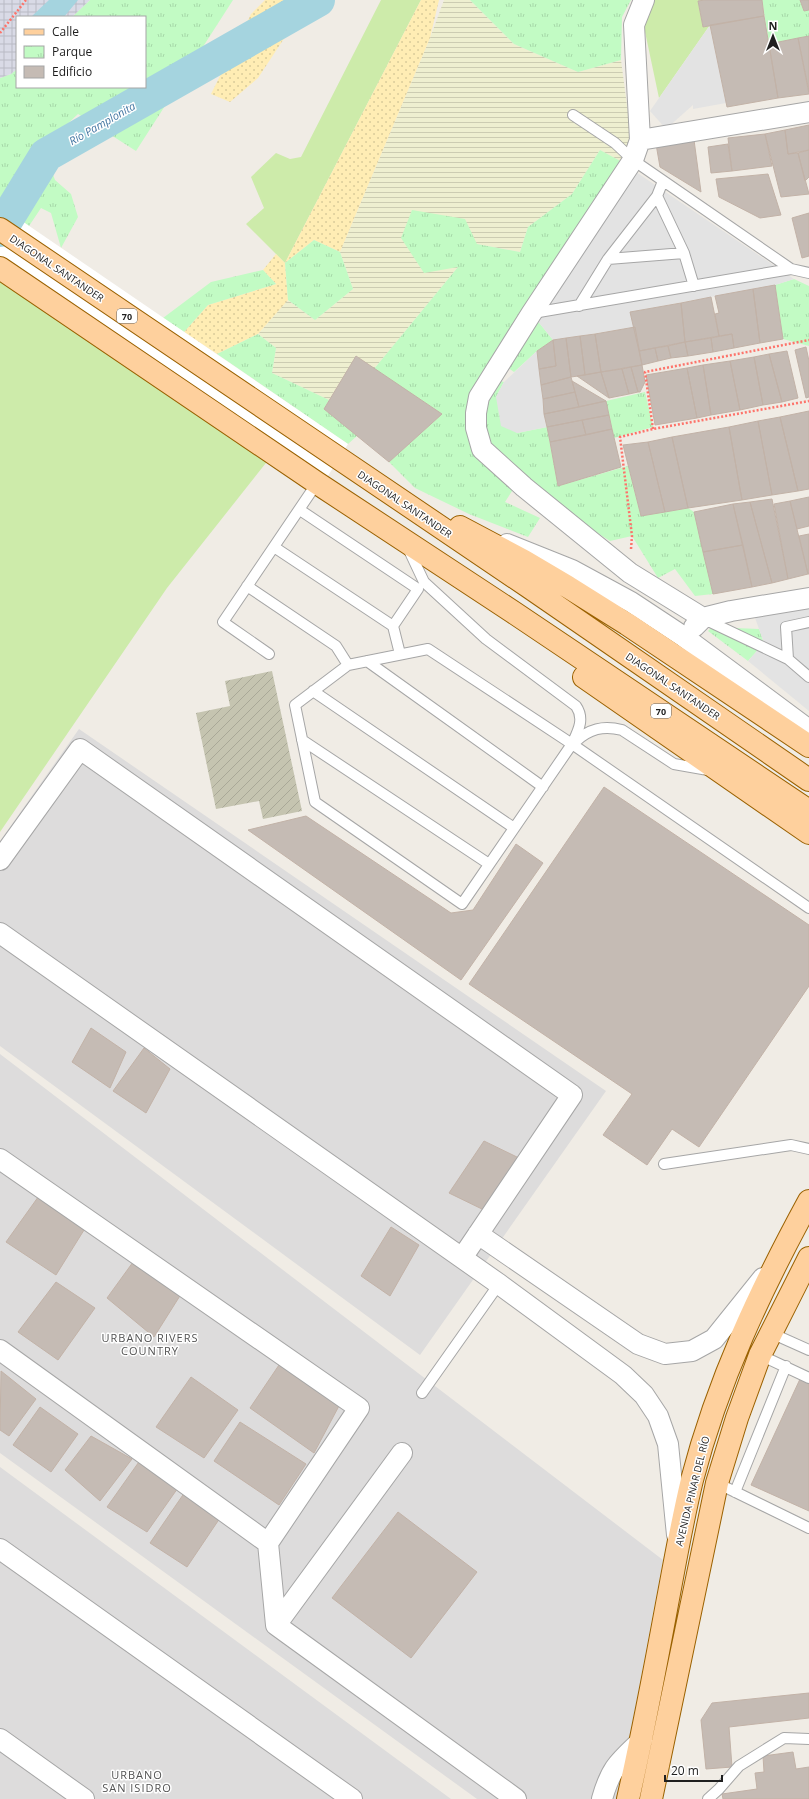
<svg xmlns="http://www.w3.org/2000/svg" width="809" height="1799" font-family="'Open Sans',sans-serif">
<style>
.residential{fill:#dddcdc}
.construction{fill:url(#construction-furrows)}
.farmland{fill:url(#farmland-rules)}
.grass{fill:#cdebaa}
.sand{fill:url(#sand-dots)}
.park{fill:url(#park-tufts)}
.parking{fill:#e3e3e3}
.plaza{fill:url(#plaza-grid)}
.water{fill:#a5d4df}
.pier{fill:#fff}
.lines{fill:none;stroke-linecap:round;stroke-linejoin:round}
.river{stroke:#a5d4df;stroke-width:34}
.building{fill:#c5bbb4;stroke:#c2b2a7}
.lane-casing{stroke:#a6a6a6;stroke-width:12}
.street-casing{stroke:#a6a6a6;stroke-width:22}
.primary-casing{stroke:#9a6100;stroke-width:24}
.path{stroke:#fd736a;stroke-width:2.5;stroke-dasharray:2 2;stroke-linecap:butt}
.lane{stroke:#fff;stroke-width:10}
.street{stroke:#fff;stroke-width:20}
.primary{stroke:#fed09d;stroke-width:22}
.labels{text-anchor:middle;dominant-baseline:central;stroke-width:3;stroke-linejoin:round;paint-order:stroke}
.shield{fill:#fff;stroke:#626262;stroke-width:1}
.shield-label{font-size:9px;font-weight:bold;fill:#1f1f1f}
.street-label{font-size:10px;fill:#1f1f1f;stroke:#fff}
.water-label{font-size:11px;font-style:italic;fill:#4376a2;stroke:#fff}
.neighbourhood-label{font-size:11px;letter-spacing:1px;fill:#525252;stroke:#fff}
</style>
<defs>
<pattern id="construction-furrows" width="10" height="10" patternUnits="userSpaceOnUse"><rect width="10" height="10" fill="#c5c4b0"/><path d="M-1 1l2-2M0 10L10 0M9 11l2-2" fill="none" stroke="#a9a897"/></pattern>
<pattern id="farmland-rules" width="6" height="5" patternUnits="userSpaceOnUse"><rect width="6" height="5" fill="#eeefd0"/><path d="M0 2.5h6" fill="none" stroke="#ccccb2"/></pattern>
<pattern id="sand-dots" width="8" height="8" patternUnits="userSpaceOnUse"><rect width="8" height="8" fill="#ffedb4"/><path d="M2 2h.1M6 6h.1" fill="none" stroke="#dacb9a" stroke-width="1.8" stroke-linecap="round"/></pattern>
<pattern id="park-tufts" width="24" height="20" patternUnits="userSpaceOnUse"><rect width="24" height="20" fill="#c2fbc4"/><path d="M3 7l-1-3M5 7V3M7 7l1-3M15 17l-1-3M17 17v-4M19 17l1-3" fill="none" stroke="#a6d7a8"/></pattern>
<pattern id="plaza-grid" width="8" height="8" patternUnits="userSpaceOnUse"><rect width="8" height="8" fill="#d9dae6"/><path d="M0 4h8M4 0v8" fill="none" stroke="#babbc5"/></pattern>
</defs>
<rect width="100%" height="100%" fill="#f0ece5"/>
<path class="residential" d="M79 729 606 1091 420 1355 0 1046V841Z
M0 1054 663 1560 618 1799H477L0 1453Z
M0 1467 451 1799H0Z"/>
<path class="construction" d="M272 671 302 811 263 819 259 801 216 809 196 713 230 706 225 681Z"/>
<path class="farmland" d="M444 0H470L514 44 578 72 621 60 631 136 624 163 600 150 572 194 528 227 520 252 477 244 374 369 356 356 329 400 272 373 276 348 258 334 288 300 315 320 353 289 340 252 430 38Z"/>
<path class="grass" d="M381 0H421L285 263 246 224 264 208 251 177 276 153 290 159 301 157Z
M654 0H705L698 2 703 27 710 25 659 98 644 27Z
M0 278 277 449 167 588 0 832Z"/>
<path class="sand" d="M265 0H301L289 31 258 78 230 102 211 94 251 14Z
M421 0H439L430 38 340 252 314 240 285 263 288 300 258 334 217 354 184 332 208 305 276 284 263 270 276 254 285 263Z"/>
<path class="park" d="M90 0H233L136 151 78 114 43 147 55 180 71 194 78 217 61 248 51 213 41 208 29 226 0 206V78L11 74 17 69V87H145V17H72Z
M470 0H631L622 17 621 60 578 72 514 44Z
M762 0H800L804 11 809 10V36L769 44Z
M600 150 624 163 472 427 516 485 505 502 540 518 528 537 469 514 415 488 389 462 442 414 374 369 458 267 424 273 401 238 412 210 465 219 477 244 520 252 528 227 572 194Z
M314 240 340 252 353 289 315 320 288 300 285 263Z
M263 270 276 284 208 305 184 332 163 318 211 282Z
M794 279 809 286V346L783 339 775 285Z
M532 314 553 340 537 351 514 372 501 363Z
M258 334 276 348 272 373 329 400 324 409 357 436 348 444 217 354Z
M492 379 504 382 496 397 517 433 547 427 558 486 628 466 641 516 688 508 694 512 713 594 695 596 675 569 658 578 632 536 610 541 532 491 484 448 477 414Z
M645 392 653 427 614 438 606 401Z
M712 627 759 629 764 643 748 661 708 631Z"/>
<path class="parking" d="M710 25 726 103 693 109V105L666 129 650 111Z
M633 170 794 279 775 285 630 312 635 327 553 340 532 314Z
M537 351 547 427 517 433 501 426 496 397 504 382Z
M809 605V711L748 661 764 643 754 615Z"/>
<path class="plaza" d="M0 0H90L72 17H17V69L11 74 0 78Z"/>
<path class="water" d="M49 0H78L64 17H31Z"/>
<path class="pier" d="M0 206 348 444 319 490 0 281Z"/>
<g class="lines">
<path class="river" d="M0 230 46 155 318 0"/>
</g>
<path class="building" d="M705 0H762L764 16 703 27 698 1Z
M800 0H809V10L804 11Z
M764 16 778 98 727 107 710 25Z
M809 36V91L798 38Z
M798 38 809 94 778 98 769 44Z
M809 125V150L788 154 785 130Z
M785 130 788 154 798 153 809 194 781 197 765 134Z
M765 134 772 166 732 171 728 138Z
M694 140 701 192 660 167 656 144Z
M728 144 732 171 711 173 708 147Z
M809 150V177L805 181 798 153Z
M768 174 781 215 760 218 719 197 716 179Z
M809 213V256L802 258 792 218Z
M775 285 783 339 760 343 753 289Z
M753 289 760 343 734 348 732 334 719 336 715 314 719 313 715 296Z
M711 297 719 336 685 342 681 303Z
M681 303 685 342 639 351 630 312Z
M635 327 642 365 601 372 595 334Z
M595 334 601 372 585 375 580 336Z
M732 334 734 348 713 352 711 338Z
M580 336 585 375 571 377 566 338Z
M566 338 571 377 541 385 539 369 556 366 553 340Z
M711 338 713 352 688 356 685 342Z
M553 340 556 366 539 369 537 351Z
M685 342 688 356 671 358 668 346Z
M668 346 671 358 658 361 655 348Z
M806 347 809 361V397L806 398 795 350Z
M655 348 658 361 642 365 639 351Z
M787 351 798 398 782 402 769 354Z
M769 354 782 402 763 405 754 357Z
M356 356 442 414 389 462 324 409Z
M754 357 763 405 740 410 730 361Z
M730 361 740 410 711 415 703 365Z
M642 365 645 382 640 392H638L631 367Z
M703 365 711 415 697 418 687 368Z
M631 367 638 392 629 394 622 369Z
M687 368 697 418 655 425 646 375Z
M622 369 629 394 609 398 601 372Z
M601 372 609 398 577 376Z
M571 377 575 392 543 399 541 385Z
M572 381 606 401 579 407Z
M575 392 579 407 544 414 543 399Z
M606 401 609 415 547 427 544 414Z
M809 411V489L798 491 780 417Z
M609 415 612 429 586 435 582 420Z
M780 417 798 491 772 495 758 421Z
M582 420 586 435 550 442 547 427Z
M758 421 772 495 742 500 729 427Z
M729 427 742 500 688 508 672 437Z
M612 429 621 467 558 486 550 442Z
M672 437 688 508 665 512 648 442Z
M648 442 665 512 641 516 623 445Z
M809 497V526L797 529 790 501Z
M772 499 788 579 772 583 750 502Z
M790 501 808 574 788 579 774 504Z
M750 502 772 583 752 587 733 504Z
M733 504 743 545 703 552 694 512Z
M809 534V574H808L799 536Z
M743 545 752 587 713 594 703 552Z
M604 787 809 925V986L699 1147 672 1129 647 1165 603 1135 632 1094 469 984Z
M306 816 451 913 473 910 516 844 543 863 461 980 248 830Z
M91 1028 126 1052 110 1088 72 1062Z
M144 1048 170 1069 146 1113 113 1091Z
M484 1141 519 1158 484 1210 449 1193Z
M41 1193 89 1222 56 1275 6 1242Z
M391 1227 419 1245 390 1296 361 1276Z
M136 1258 183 1291 154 1337 107 1298Z
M56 1282 95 1308 58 1360 18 1332Z
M279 1365 340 1404 314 1453 250 1408Z
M1 1371 36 1399 9 1436 0 1430Z
M191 1377 238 1410 204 1458 156 1427Z
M800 1379 809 1383V1511L751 1485Z
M40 1407 78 1434 51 1472 13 1445Z
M240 1422 306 1464 279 1505 214 1461Z
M91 1436 132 1459 100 1501 65 1470Z
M141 1459 180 1485 147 1532 107 1507Z
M187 1489 222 1515 187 1567 150 1543Z
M398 1512 477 1572 411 1658 332 1598Z
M809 1693V1718L729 1727 732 1767 706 1769 701 1720 712 1703Z
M793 1752 796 1769 809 1767V1799H723L722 1794 757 1789 755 1773 764 1772 763 1756Z"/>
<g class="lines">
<defs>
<path id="lane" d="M573 115 615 143 633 160 791 269 809 273
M663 181 657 196 684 253
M608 259 657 196
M579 306 608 259 684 253 694 286
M533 313 791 269
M300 510 418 589 393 626
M274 547 393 626 400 654
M408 548 424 582 486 639 576 706C585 719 578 731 572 744L462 904 315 802 295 705 348 665 428 649 572 744 809 908
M247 586 336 646 348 665
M704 619 788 659 809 677
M269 654 223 622 317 483
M788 659 786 627 809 622
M367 661 543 787
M313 691 514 828
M302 740 489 864
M575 742C589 729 603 725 622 730L674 764 708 770
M664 1164 791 1145 809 1149
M771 1333 809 1350
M760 1355 809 1378
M422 1393 499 1284
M717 1483 809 1528
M735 1492 786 1366
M708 1799 719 1789 739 1766 784 1738 809 1739"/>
<path id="street" d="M644 0 634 25 640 140 633 160 531 314 479 397 476 413V428L482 449 524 487 630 573 703 618
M640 140 809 112
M507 544 572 570 631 602 684 637 809 730
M694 627 703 618 731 611 809 598
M0 860 80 749 572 1095 462 1258
M0 933 499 1284 623 1375 644 1395 658 1416 668 1444 677 1535
M0 1159 359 1408 268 1543 276 1625 516 1799
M478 1234 638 1344 665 1354 692 1351 714 1339 763 1278
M0 1350 268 1543
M0 1549 352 1799
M276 1625 402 1453
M0 1739 84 1799
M602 1799C611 1767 619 1762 642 1740"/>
<path id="primary" d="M0 229 529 587 809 780
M0 268 317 483 513 612 809 811
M460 527 524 561 568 587 627 624 809 746
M584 677 809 833
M628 1799C643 1734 655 1669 667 1604 675 1562 682 1521 692 1480 718 1380 760 1291 809 1201
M651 1799 717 1483 737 1418 760 1355 809 1258"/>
</defs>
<use href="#lane" class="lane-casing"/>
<use href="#street" class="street-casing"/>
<use href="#primary" class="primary-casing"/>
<path class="path" d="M0 33 26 0
M653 429 645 372 809 340
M631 549 632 536 620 437 653 429 809 401"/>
<use href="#lane" class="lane"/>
<use href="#street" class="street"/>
<use href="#primary" class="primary"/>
</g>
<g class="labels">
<g class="shield">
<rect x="117" y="309" width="20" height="14" rx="3"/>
<rect x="651" y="704" width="20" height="14" rx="3"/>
</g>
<g class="shield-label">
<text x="127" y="316">70</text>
<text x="661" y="711">70</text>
</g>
<g class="street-label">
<text transform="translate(57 268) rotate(34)">DIAGONAL SANTANDER</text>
<text transform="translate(405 504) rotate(34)">DIAGONAL SANTANDER</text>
<text transform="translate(673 686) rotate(34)">DIAGONAL SANTANDER</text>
<text transform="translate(692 1491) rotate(-76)">AVENIDA PINAR DEL RÍO</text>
</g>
<g class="water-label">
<text transform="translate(102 123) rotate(-30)">Río Pamplonita</text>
</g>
<g class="neighbourhood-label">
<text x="150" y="1337">URBANO RIVERS<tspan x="150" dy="13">COUNTRY</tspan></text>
<text x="137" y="1774">URBANO<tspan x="137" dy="13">SAN ISIDRO</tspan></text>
</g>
</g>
<rect x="16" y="16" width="130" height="72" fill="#ffffff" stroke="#a5a5a5"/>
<rect x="24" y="29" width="20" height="6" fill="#fed09d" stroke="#a5a5a5"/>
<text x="52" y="36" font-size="12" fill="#1f1f1f">Calle</text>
<rect x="24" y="46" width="20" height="12" fill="url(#park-tufts)" stroke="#a5a5a5"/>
<text x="52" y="56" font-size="12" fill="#1f1f1f">Parque</text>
<rect x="24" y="66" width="20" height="12" fill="#c5bbb4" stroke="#a5a5a5"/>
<text x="52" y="76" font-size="12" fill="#1f1f1f">Edificio</text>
<g transform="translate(773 36)" stroke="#ffffff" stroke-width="3" paint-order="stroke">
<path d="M0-3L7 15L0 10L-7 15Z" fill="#1f1f1f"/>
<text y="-6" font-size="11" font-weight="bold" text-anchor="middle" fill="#1f1f1f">N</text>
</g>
<path d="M665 1775v6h57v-6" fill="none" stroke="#1f1f1f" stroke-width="2"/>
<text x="671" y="1775" font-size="12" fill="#1f1f1f" stroke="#ffffff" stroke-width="3" paint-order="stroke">20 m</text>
</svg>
